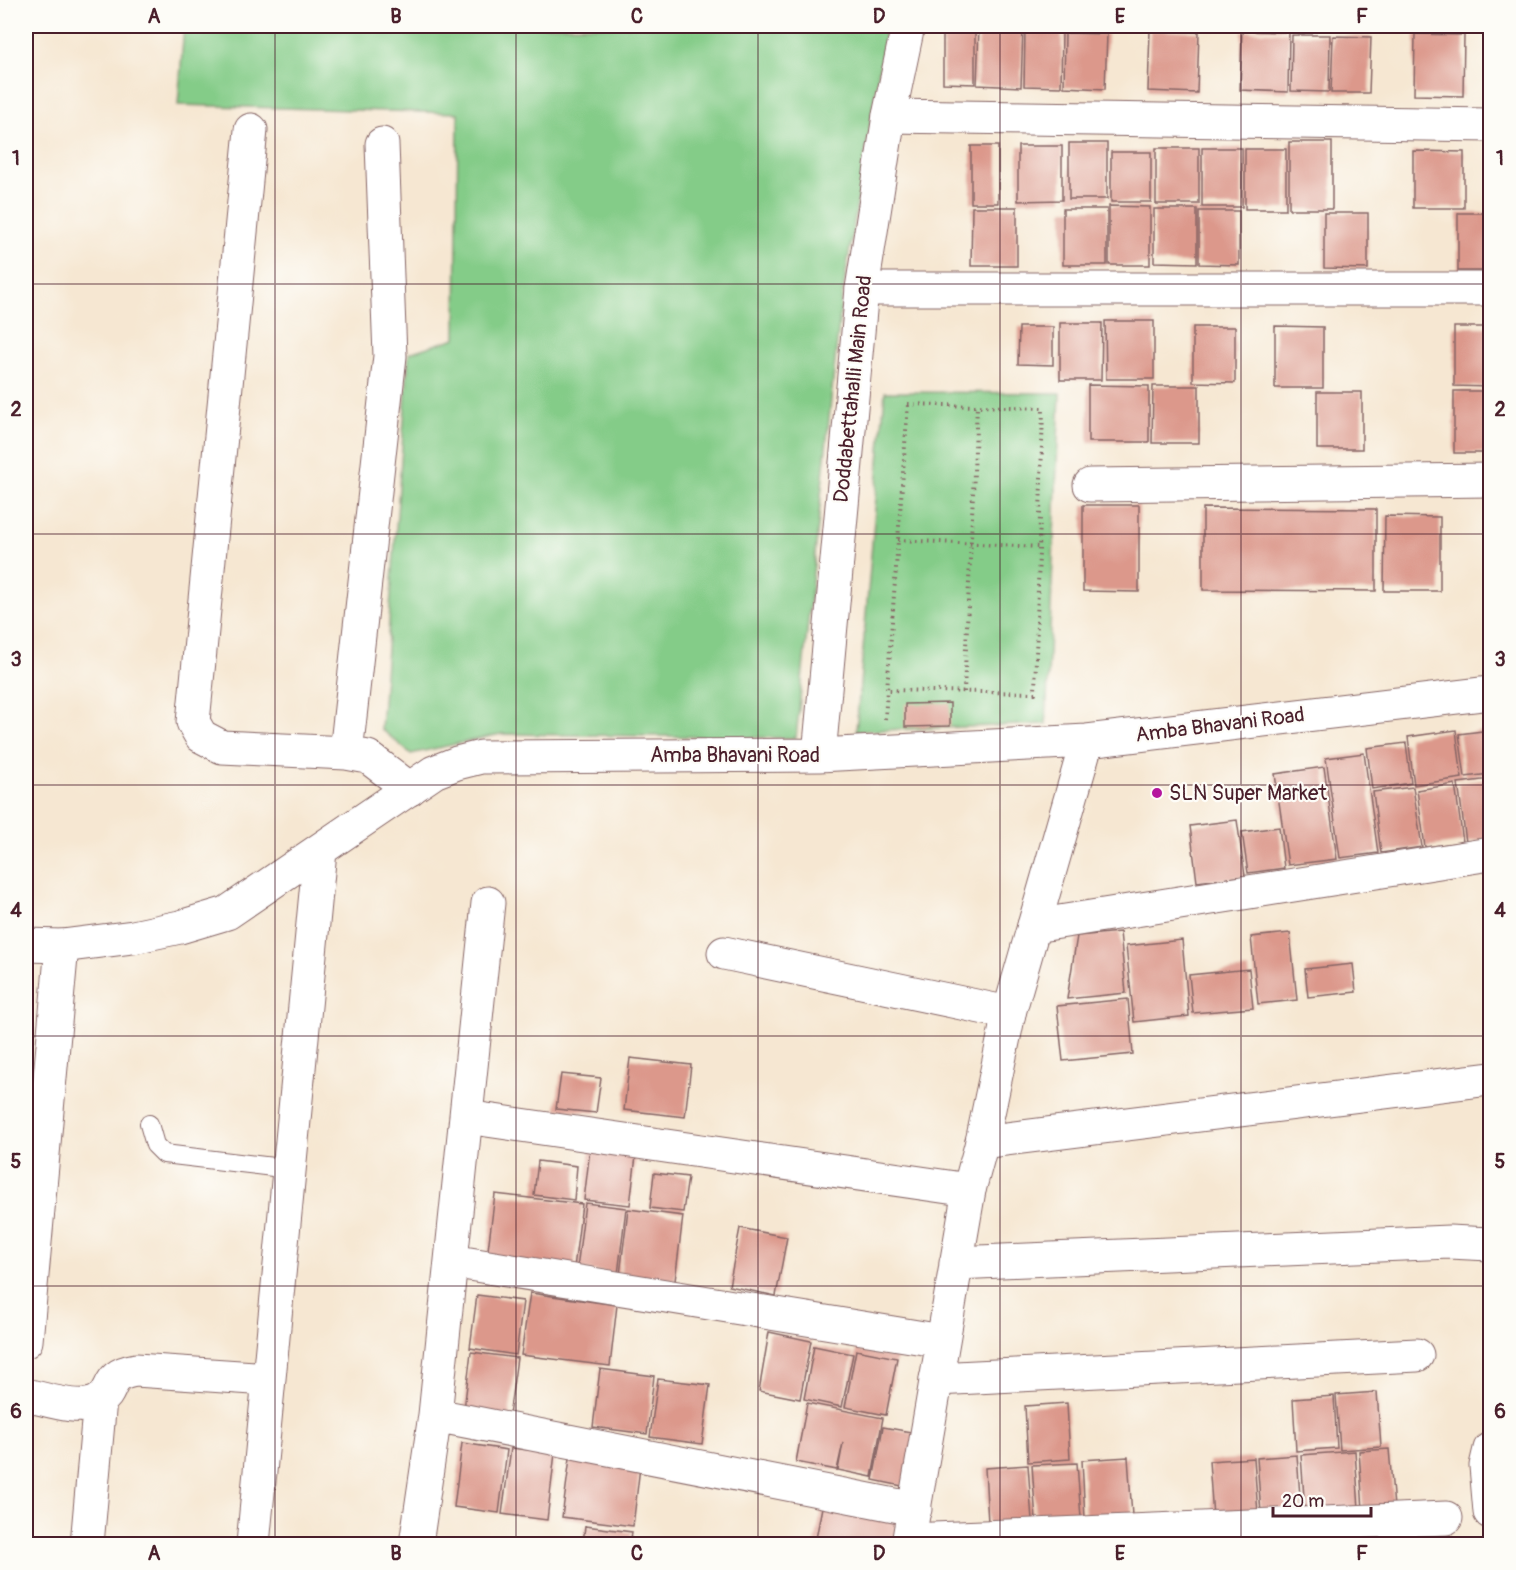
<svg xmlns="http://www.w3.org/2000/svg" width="1516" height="1570" font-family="Pangolin,sans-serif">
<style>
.green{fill:#84cc88;stroke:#67765a;stroke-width:1.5}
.building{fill:#dc988b}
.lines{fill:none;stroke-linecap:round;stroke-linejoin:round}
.service-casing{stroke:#866565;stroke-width:20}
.minor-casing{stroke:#866565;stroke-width:35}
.tertiary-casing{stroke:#866565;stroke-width:35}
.path{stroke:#866565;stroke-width:4;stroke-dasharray:1.5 4.5;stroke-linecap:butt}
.service{stroke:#fff;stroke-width:18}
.minor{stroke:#fff;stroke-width:33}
.tertiary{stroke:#fff;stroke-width:33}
.grid{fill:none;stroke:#4a1f2b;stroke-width:1.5;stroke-opacity:0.55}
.poi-dot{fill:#b5179e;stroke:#fdfcf7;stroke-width:2}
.labels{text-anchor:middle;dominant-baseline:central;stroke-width:4.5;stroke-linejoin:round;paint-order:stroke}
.street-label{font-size:21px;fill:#4a1f2b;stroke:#fdfcf7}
.poi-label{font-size:21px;fill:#4a1f2b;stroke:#fdfcf7;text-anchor:start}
.neatline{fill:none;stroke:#4a1f2b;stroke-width:2}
.grid-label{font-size:20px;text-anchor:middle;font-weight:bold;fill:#4a1f2b}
</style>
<rect width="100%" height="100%" fill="#fdfcf7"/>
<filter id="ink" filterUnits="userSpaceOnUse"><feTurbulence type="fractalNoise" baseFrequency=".0167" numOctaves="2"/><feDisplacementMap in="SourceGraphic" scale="12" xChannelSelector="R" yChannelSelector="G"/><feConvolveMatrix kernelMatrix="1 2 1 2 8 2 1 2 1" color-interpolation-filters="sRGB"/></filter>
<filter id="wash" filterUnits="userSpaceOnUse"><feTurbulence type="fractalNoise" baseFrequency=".008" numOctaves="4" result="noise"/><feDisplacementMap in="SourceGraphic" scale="24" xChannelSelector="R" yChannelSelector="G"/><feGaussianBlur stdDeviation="1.35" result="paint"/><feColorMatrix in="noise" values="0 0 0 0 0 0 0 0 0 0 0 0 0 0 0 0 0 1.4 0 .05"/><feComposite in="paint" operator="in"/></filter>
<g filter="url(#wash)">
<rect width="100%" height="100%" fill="#f6e7d2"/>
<path class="green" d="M184 26H886L841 303 796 738 501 734 411 754 381 729 409 353 456 338 458 113 178 105Z
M885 392 1060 393 1046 724 856 731Z"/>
<g id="blocks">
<path class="building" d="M979 26 1023 27 1021 87 977 85Z
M1242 26H1289V29L1242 28Z
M1374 26H1416V32L1374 31Z
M1459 26H1490V31L1459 30Z
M943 27 975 28V84L943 83Z
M1150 30 1199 32 1197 93 1148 91Z
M1025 31 1062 32 1061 87 1024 86Z
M1242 31 1289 32 1288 92 1240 90Z
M1065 33 1107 34 1105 89 1064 87Z
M1415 34 1464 35 1463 96 1414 95Z
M1292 35H1330L1329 92 1291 91Z
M1333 36 1371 37 1369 93H1331Z
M1289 142H1332V209H1289Z
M1069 143H1107V199H1069Z
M971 146H998V203H971Z
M1018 146H1062V200L1018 201Z
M1156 148H1199V204H1156Z
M1202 148H1242V207H1202Z
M1245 149H1286V209H1245Z
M1413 151 1464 152V208H1413Z
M1111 152H1151V202H1111Z
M1109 206 1150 207V265H1109Z
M972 207H1017V266H971Z
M1063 209H1107V265H1063Z
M1154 209H1197V263L1154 262Z
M1199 211H1239V265L1199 264Z
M1324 213H1368V269L1324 268Z
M1458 213H1490V271H1458Z
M1105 321H1154V379H1106Z
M1060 323H1102L1101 380H1060Z
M1275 326 1323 327V388H1275Z
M1019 327H1053V365L1018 364Z
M1193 327H1235V383L1193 382Z
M1454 327H1490V387L1454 386Z
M1088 385 1149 386V442H1088Z
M1153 386H1199V443H1152Z
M1454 391H1490V453H1454Z
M1317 392H1362V449H1317Z
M1083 505H1139V592L1083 591Z
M1203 508 1376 509V591L1203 590Z
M1385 516 1440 517V591H1384Z
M950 703V726L905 727V704Z
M1456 730 1462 778 1414 785 1408 737Z
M1490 730V774L1465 777 1459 734Z
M1406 743 1411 783 1372 789 1367 748Z
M1364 753 1378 853 1340 858 1326 758Z
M1324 767 1337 859 1288 865 1275 774Z
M1490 779V839L1466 842 1458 783Z
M1455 784 1463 842 1425 847 1417 790Z
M1413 787 1422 847 1381 853 1373 792Z
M1237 820 1245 876 1197 882 1190 826Z
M1279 827 1284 868 1248 873 1242 832Z
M1120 932 1126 993 1067 999 1077 936Z
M1290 933 1297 1000 1258 1004 1251 937Z
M1182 940 1189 1016 1134 1022 1126 946Z
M1353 964 1356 992 1308 997 1305 969Z
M1249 969 1253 1008 1193 1013 1189 975Z
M1128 999 1133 1054 1063 1061 1057 1006Z
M630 1058 691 1065 685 1117 624 1110Z
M561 1074 601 1078 596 1113 556 1109Z
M591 1141 637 1148 630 1205 584 1200Z
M538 1161 577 1166 574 1200 534 1195Z
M654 1173 688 1177 683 1212 650 1208Z
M495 1194 582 1204 574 1268 487 1258Z
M585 1203 626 1208 618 1274 577 1269Z
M628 1209 683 1216 675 1281 620 1275Z
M740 1228 787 1237 776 1296 729 1286Z
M530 1293 617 1305 610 1366 521 1355Z
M477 1295 523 1301 516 1355 470 1348Z
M769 1332 811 1341 800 1399 759 1391Z
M814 1346 853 1354 842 1407 804 1399Z
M856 1350 897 1358 886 1415 845 1407Z
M471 1352 517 1358 509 1416 464 1410Z
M600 1369 654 1376 647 1434 593 1427Z
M658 1379 710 1385 702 1444 650 1437Z
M1377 1392 1381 1447 1340 1450 1336 1395Z
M1334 1396 1337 1448 1296 1451 1293 1399Z
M807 1403 883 1418 872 1477 838 1470 843 1443 837 1470 796 1462Z
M1067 1403 1070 1459 1028 1462 1025 1406Z
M883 1427 917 1433 907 1487 873 1480Z
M462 1443 507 1450 499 1513 454 1507Z
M511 1448 555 1453 547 1520 502 1514Z
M1389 1449 1394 1507 1363 1510 1359 1451Z
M1355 1451 1359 1509 1305 1512 1301 1455Z
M1297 1455 1301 1511 1261 1514 1257 1458Z
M1128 1457 1132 1516 1085 1519 1082 1460Z
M570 1458 640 1467 633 1526 562 1517Z
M1254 1458 1258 1514 1213 1517 1209 1461Z
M1077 1463 1081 1518 1036 1521 1032 1465Z
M1028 1465 1032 1520 988 1523 985 1468Z
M823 1502 899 1517 894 1544H815Z
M585 1526 632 1532 630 1544H583Z"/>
</g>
</g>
<g filter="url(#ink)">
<use href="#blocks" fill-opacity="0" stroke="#866565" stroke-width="1.5"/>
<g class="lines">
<defs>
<path id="service" d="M149 1124 155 1145 164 1154 290 1169"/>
<path id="minor" d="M889 116 1490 125
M251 130 193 722 201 736 222 747 346 753 368 757 410 789
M862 289H1490
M1090 485 1490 480
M346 753 390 356 382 144
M488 903 435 1415 915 1509
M1034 926 1490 854
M724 953 1009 1013
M466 1117 969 1190
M982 1142 1490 1079
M451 1261 942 1341
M956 1263 1449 1242 1490 1244
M26 1341 62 946
M936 1379 1417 1355
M26 1395C45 1399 81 1412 99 1401 116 1391 104 1375 136 1370L269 1379
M1490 1449 1486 1466 1490 1512
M909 1540 1446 1518
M87 1544 100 1400
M253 1544 320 851
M416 1544 435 1415"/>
<path id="tertiary" d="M819 755 862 289 889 116 908 26
M26 945 62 946 133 937 180 927 227 913 434 772 457 763 481 757 819 755 1087 741 1490 693
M908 1544 969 1190 982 1142 1009 1013 1087 741"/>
</defs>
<use href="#service" class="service-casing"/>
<use href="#minor" class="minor-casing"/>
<use href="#tertiary" class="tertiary-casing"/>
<path class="path" d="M908 404 1043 408 1035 693 887 690Z
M898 540 1039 547
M964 692 977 406
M885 719 887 690"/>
<use href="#service" class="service"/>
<use href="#minor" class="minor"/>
<use href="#tertiary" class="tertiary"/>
</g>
</g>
<path class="grid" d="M275 26V1544M516 26V1544M758 26V1544M1000 26V1544M1241 26V1544M26 284H1490M26 534H1490M26 785H1490M26 1036H1490M26 1286H1490"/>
<circle class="poi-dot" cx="1157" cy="793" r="6"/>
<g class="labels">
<g class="street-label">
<text transform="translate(853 389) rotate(-84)">Doddabettahalli Main Road</text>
<text transform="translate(1220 725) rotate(-7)">Amba Bhavani Road</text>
<text x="735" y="755">Amba Bhavani Road</text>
</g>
<g class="poi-label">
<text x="1169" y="793">SLN Super Market</text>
</g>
</g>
<rect width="1516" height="1570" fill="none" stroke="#fdfcf7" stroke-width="66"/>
<path d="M1273 1507v9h98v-9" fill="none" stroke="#4a1f2b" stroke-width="3"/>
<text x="1282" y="1507" font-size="18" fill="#4a1f2b" stroke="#fdfcf7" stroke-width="4.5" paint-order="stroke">20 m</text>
<rect x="33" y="33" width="1450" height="1504" class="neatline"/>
<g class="grid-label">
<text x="154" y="23">A</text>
<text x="396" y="23">B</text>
<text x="637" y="23">C</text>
<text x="879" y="23">D</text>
<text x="1120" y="23">E</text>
<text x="1362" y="23">F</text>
<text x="16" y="165">1</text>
<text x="1500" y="165">1</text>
<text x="16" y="416">2</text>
<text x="1500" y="416">2</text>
<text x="16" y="666">3</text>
<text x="1500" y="666">3</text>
<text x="16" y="917">4</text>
<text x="1500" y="917">4</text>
<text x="16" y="1168">5</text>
<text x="1500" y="1168">5</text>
<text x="16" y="1418">6</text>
<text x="1500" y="1418">6</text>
<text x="154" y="1560">A</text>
<text x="396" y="1560">B</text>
<text x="637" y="1560">C</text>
<text x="879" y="1560">D</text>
<text x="1120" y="1560">E</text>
<text x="1362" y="1560">F</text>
</g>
</svg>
